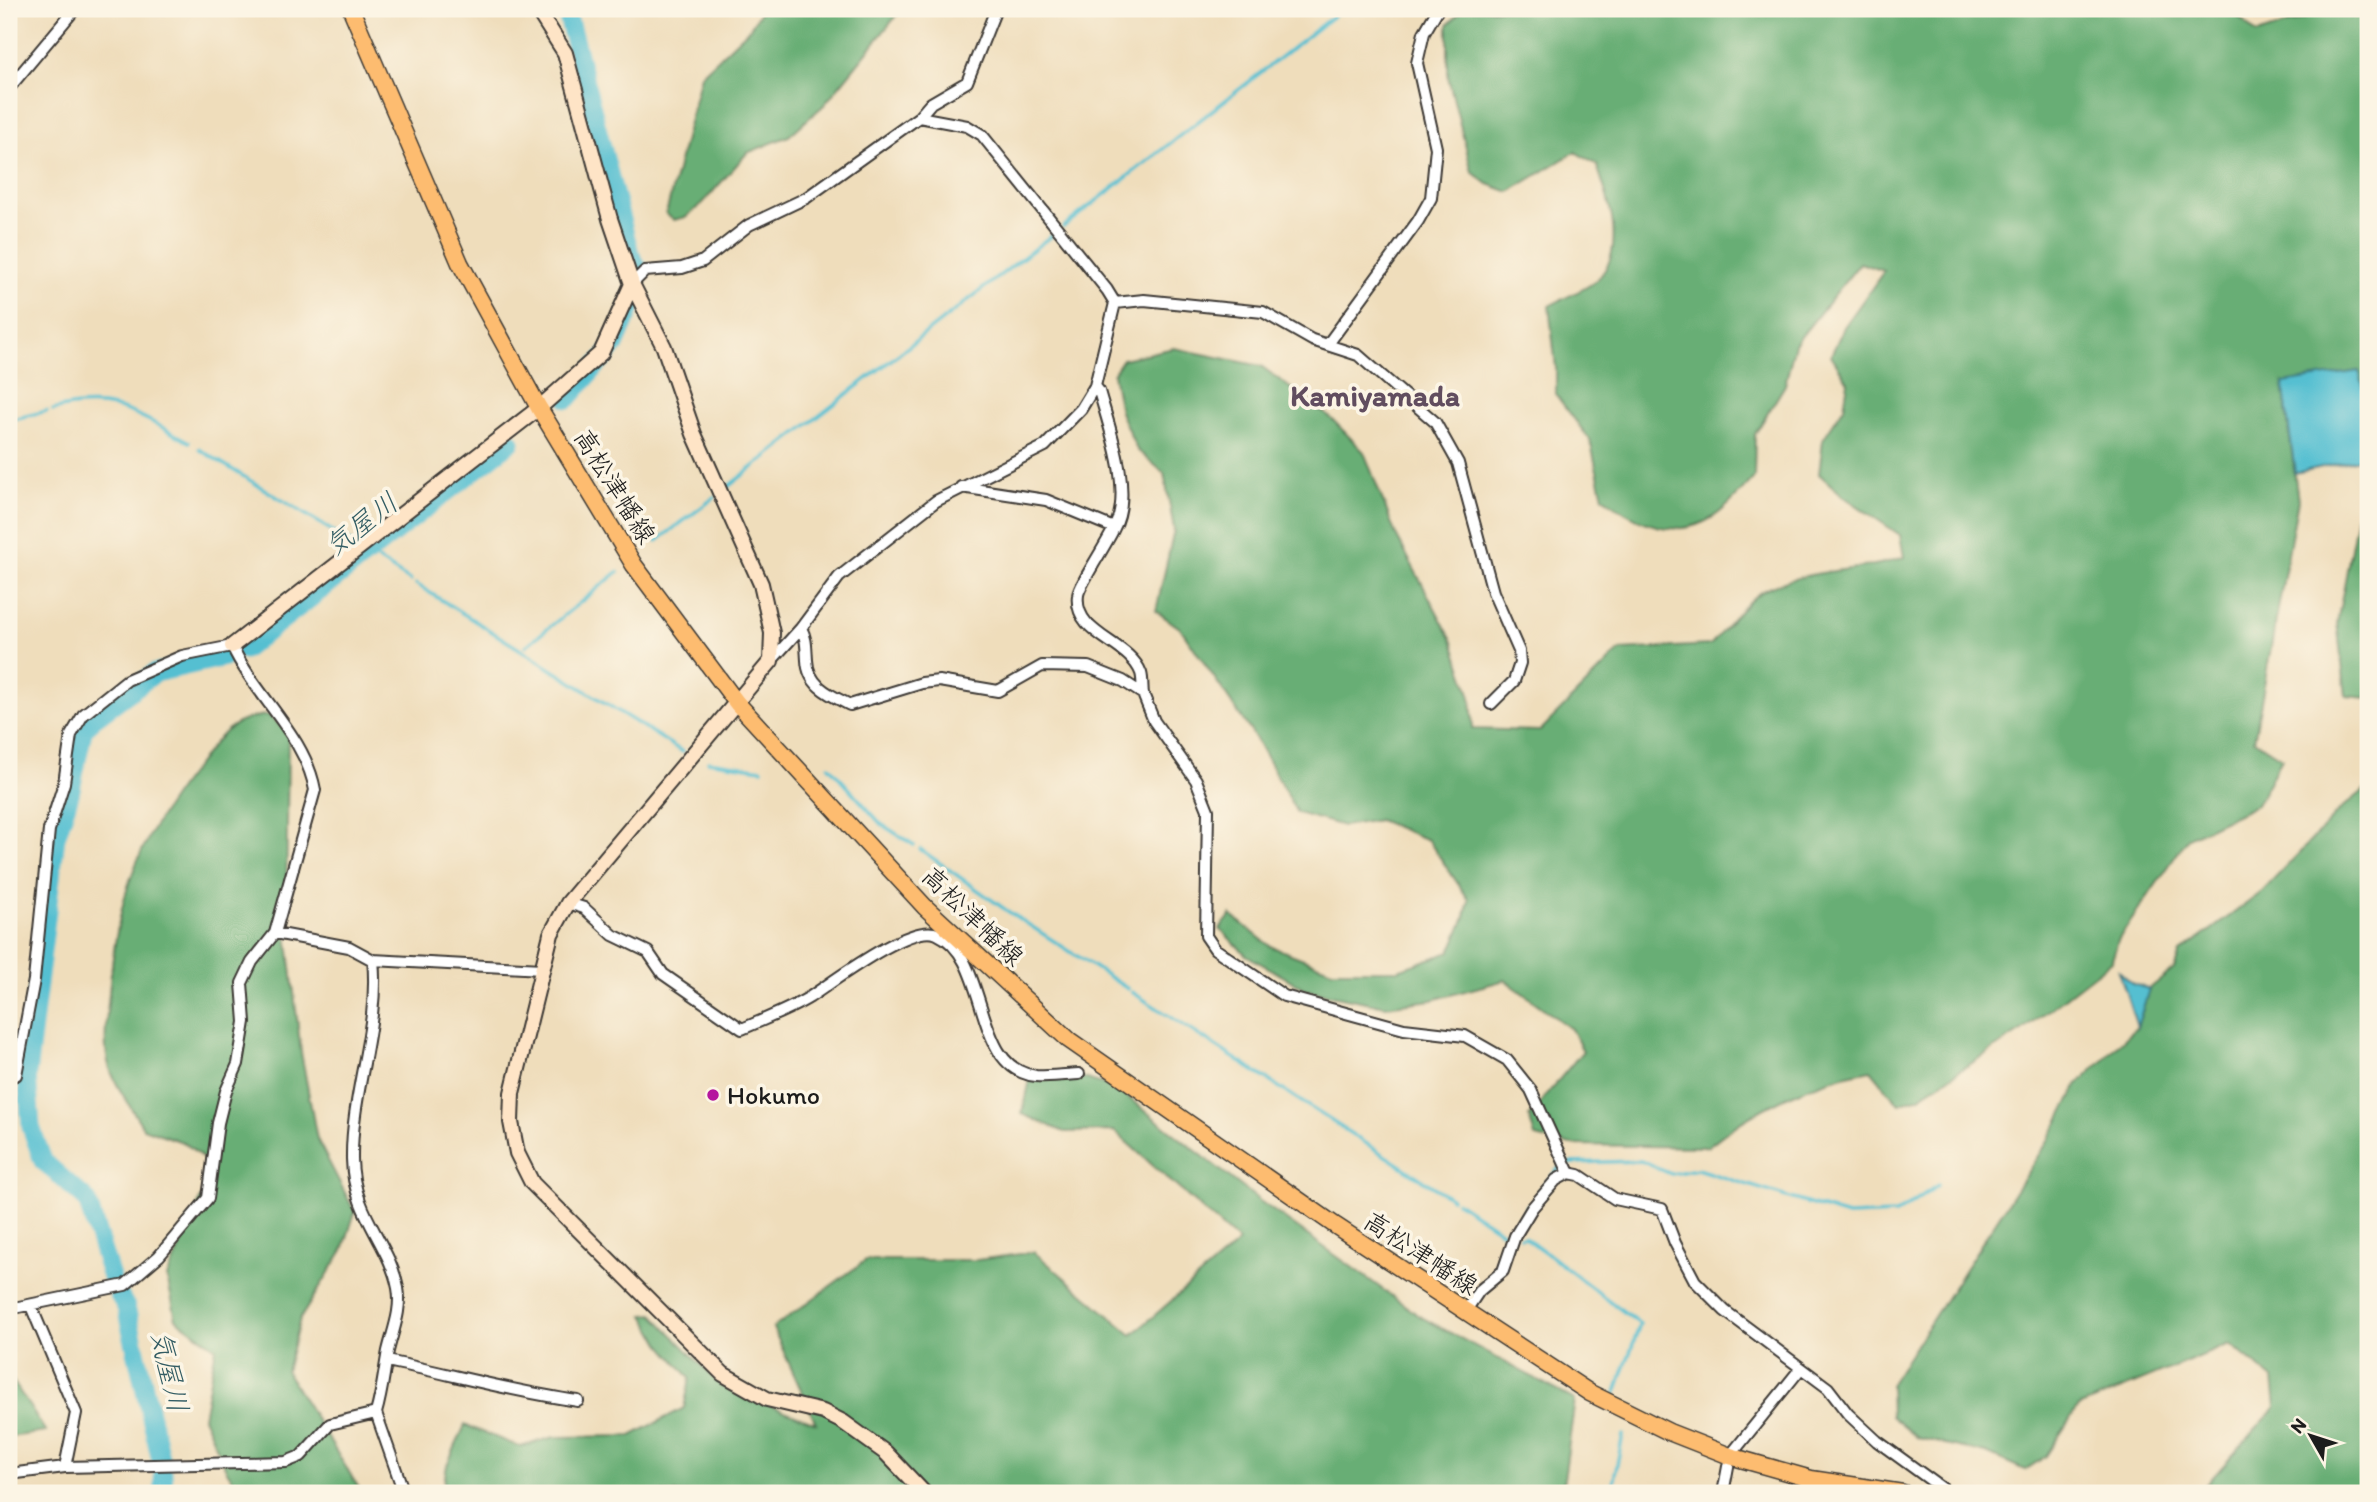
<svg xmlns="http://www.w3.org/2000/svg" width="2377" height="1502" font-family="Itim,'Klee One',sans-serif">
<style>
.forest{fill:#67ae74;stroke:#426548;stroke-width:2}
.water{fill:#55bfd1;stroke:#386e76;stroke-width:2}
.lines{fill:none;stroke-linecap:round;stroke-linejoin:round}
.stream{stroke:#55bfd1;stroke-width:3.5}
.river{stroke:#55bfd1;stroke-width:19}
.street-casing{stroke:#3c3934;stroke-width:14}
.secondary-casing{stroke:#3c3934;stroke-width:18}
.primary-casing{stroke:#3c3934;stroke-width:19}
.street{stroke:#fff;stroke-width:10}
.secondary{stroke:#fee4c6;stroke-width:14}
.primary{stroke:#fdbc70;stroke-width:16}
.poi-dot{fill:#b5179e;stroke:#fcf5e5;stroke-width:2.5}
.labels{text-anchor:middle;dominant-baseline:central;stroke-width:7;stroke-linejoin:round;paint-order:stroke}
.street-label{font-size:26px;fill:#1c1c1c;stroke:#fcf5e5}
.poi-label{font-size:26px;fill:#1c1c1c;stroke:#fcf5e5;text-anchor:start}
.water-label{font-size:28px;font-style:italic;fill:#335d64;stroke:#fcf5e5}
.quarter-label{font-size:30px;font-weight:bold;fill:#614d5f;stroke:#fcf5e5}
</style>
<rect width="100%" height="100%" fill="#fcf5e5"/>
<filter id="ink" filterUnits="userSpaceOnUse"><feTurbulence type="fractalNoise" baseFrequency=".0143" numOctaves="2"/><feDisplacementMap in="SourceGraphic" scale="14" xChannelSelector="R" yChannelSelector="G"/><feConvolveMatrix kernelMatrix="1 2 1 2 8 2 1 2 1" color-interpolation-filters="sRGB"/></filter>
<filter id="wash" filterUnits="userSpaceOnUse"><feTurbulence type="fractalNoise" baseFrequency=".00686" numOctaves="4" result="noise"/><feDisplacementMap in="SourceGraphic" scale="28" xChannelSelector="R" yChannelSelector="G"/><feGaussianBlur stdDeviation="1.57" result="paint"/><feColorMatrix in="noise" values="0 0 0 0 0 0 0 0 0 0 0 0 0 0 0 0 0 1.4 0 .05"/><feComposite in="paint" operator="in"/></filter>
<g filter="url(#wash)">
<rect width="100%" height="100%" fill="#efddbb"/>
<path class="forest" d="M762 9H902L824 105 789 136 747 153 703 203 686 217 674 220 666 214 701 75 750 28Z
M1463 9H2230L2257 34 2332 9H2368V698L2346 696 2337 623 2368 457 2283 383 2298 500 2254 740 2282 758 2257 805 2188 838 2118 940 2112 961 2023 1030 1919 1097 1899 1104 1871 1070C1813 1080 1753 1109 1707 1147L1571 1145 1535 1137 1529 1116 1583 1051 1571 1029 1505 980 1432 1000 1385 1006 1307 990 1246 955 1220 929 1231 915 1270 946 1332 970H1398L1450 952 1464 920 1469 900 1428 840 1379 820 1343 826 1297 813 1256 739 1181 629 1156 611 1174 530 1164 473 1137 450 1120 412 1113 374 1123 359 1174 348 1261 366 1332 419 1364 452 1396 535 1453 642 1471 697 1473 729 1540 731 1620 650 1710 645C1724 630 1746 600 1763 591 1807 567 1858 574 1904 557L1900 535 1843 496 1819 474 1823 439 1844 407 1848 382 1831 355 1844 327 1884 271 1860 263 1795 344 1785 385 1755 434 1754 478C1740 492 1723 514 1704 522 1668 539 1630 519 1603 497L1590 440 1556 395V368L1549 306C1563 298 1580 292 1593 283 1630 254 1608 200 1597 165L1575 152 1509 192 1488 184 1472 172 1448 77V25Z
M268 715 288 732 286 925 301 1052 317 1139 355 1212 343 1250 300 1319 286 1371 362 1493H241L227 1471 203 1417 216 1348 176 1319 167 1277 203 1193 205 1160 185 1143 143 1128C133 1110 112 1081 108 1062 103 1041 107 1014 109 993 117 899 135 843 194 769 217 740 228 718 268 715Z
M2368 787V1493H2241L2203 1488 2276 1407 2273 1379 2230 1344 2078 1407 2046 1456 2025 1470 1986 1453 1918 1438 1891 1416 1890 1385 2049 1139 2078 1084 2137 1027 2149 989 2174 969 2180 953 2262 892 2341 809Z
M1080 1077 1116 1088 1260 1201 1421 1317 1575 1400 1562 1493H442L447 1465 465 1425 520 1447 554 1437 631 1436 684 1408 690 1378 660 1343 644 1315 653 1314 722 1387 816 1423 773 1328 866 1260H977L1034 1252 1132 1335 1239 1242 1114 1131 1064 1132 1022 1114 1030 1080Z
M9 1375 46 1432 9 1437Z"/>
<path class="water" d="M2359 371 2366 395 2368 457 2295 473 2283 383Z
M2119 971 2133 984 2149 989 2137 1027Z"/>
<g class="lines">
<path class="stream" d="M1063 227 1342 9
M53 410C113 394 138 415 189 442
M9 420 47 411
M199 449 352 543
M725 489 1056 232
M657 541 715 497
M377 559 411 581
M416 584 683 752
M526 646 618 572
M708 761 762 769
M829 766 881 824 914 845
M920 849 1006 910 1128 989
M1132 992 1452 1199
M1568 1163 1641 1161 1671 1174 1697 1169 1848 1216 1896 1214 1938 1185
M1539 1191 1560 1167
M1457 1202 1508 1236
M1508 1236 1528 1205
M1520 1237H1525L1640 1324 1615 1395
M1611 1493 1623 1435"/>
<path class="river" d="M566 9 630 254 639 270
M568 399 615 345 631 308
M244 650 511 442
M113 1284 87 1200 43 1161 31 1127 27 1074 56 837 70 794 83 731 93 719 155 673 225 657
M119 1295 126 1307 161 1461
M163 1473 164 1493"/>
</g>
</g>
<g filter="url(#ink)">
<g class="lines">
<defs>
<path id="street" d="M9 88 75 9
M632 284 645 271 682 268 703 261 749 225 806 198 919 117 931 103 967 82 996 9
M1115 303 1144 300 1263 312 1312 340 1358 355 1435 422 1458 463 1493 592 1519 651 1520 663 1514 681 1491 704
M1328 344 1418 221 1431 198 1436 148 1417 63 1424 33 1438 9
M961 487 1046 500 1114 528C1134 493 1109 427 1099 391L1095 386
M1114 528C1108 542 1079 585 1078 595 1073 635 1129 641 1141 673 1143 679 1142 688 1143 694
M801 628C807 639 806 648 807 660 808 686 830 695 850 705L922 683 939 681 998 691 1042 666 1088 667 1123 681 1143 694 1154 721 1196 780 1208 810 1206 936 1215 949 1284 996 1404 1029 1465 1036 1507 1060 1531 1090 1569 1173
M771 661 801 628 839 577 936 501 1045 446 1081 409 1095 386 1115 303 1107 290 982 135 967 126 919 117
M568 903 584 908 613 935 648 952 663 974 742 1029C764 1019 789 1010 810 997 833 982 911 922 937 934 991 958 971 1069 1036 1076 1050 1077 1065 1075 1079 1074
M275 933 349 947 373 960 542 969
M9 1077 16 1075 34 980 49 830 64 783 71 735 83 715 127 680 182 656 232 646C255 696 305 735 315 790L275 933 252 962 242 983 245 1022 238 1064 226 1091 218 1123 208 1198 159 1256 125 1285 9 1309
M31 1306 76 1413 65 1467
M1465 1312 1479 1291 1503 1271 1515 1236 1532 1208 1556 1180 1569 1173 1579 1175 1615 1199 1662 1209 1675 1243 1695 1281 1725 1311 1828 1388 1848 1414 1877 1441 1943 1489 1944 1493
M387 1361C451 1374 513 1392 578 1401
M376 1413 404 1493
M9 1474 65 1467 286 1462 301 1456 330 1424 376 1413C382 1393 384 1372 388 1351 393 1330 402 1310 398 1288 389 1242 353 1215 352 1159 351 1092 380 1026 373 960
M1723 1493 1730 1456 1801 1368"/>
<path id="secondary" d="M537 9 565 53 610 219 632 284 664 347 694 434 761 584 772 633 771 661 568 903 551 934 512 1093 511 1122 517 1153 532 1183 723 1374 767 1399 823 1412 843 1422 886 1453 924 1493
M232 646 539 408 601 353 632 284"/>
<path id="primary" d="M351 9 460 263 539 408 634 565 737 703 925 907 1069 1040 1336 1226 1590 1393 1669 1432 1730 1456 1811 1479 1903 1493"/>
</defs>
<use href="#street" class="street-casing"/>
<use href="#secondary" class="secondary-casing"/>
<use href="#primary" class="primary-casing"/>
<use href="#street" class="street"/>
<use href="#secondary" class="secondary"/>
<use href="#primary" class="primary"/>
</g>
</g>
<circle class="poi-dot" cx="713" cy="1095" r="7"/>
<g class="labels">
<g class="street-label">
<text transform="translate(615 486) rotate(58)">高松津幡線</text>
<text transform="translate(973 916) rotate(44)">高松津幡線</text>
<text transform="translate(1421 1253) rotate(33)">高松津幡線</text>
</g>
<g class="poi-label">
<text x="727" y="1095">Hokumo</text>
</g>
<g class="water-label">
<text transform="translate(361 524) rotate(-38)">気屋川</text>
<text transform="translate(170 1371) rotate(77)">気屋川</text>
</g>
<g class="quarter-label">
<text x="1375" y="395">Kamiyamada</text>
</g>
</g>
<rect width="2377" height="1502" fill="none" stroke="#fcf5e5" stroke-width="35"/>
<g transform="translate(2311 1436) rotate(309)" stroke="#fcf5e5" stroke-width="5" paint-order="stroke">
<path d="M0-5L12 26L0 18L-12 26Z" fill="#1c1c1c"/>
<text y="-10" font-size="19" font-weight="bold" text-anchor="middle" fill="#1c1c1c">N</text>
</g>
</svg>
